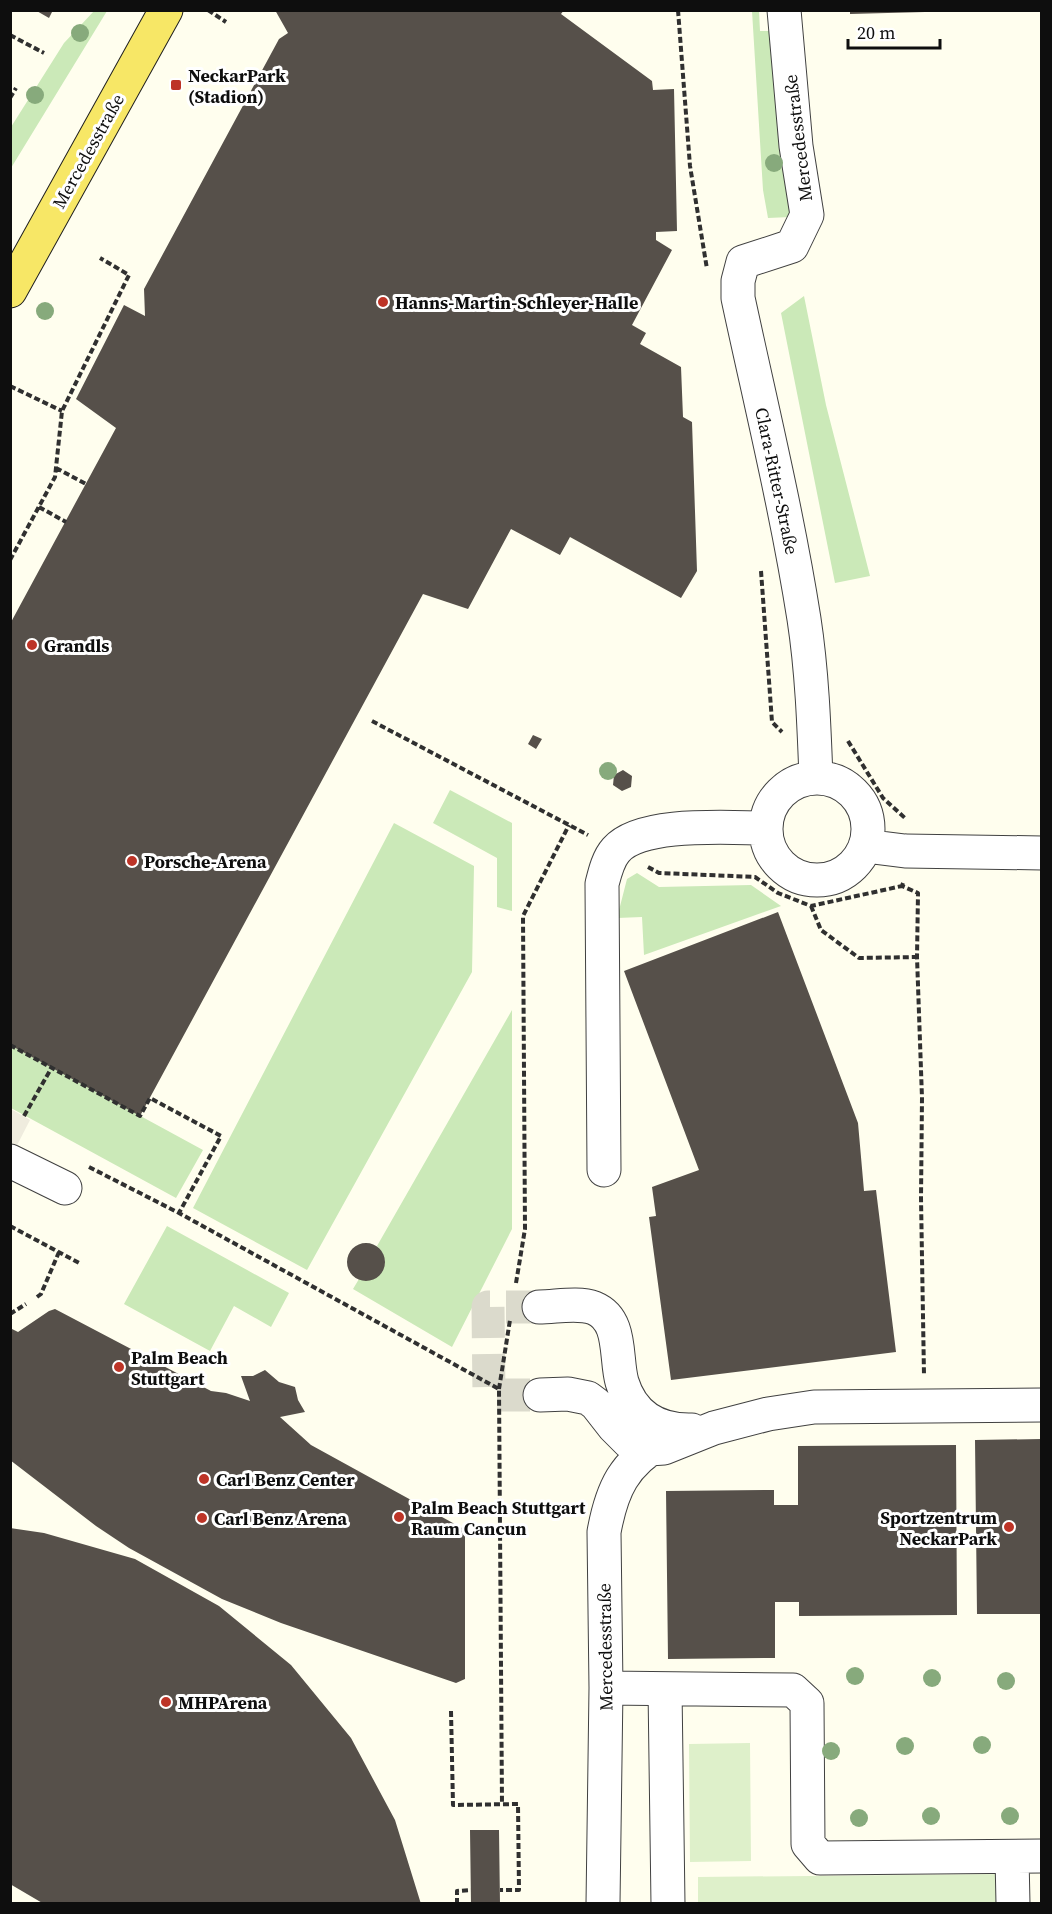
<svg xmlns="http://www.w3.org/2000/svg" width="1052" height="1914" font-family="'Source Serif 4',serif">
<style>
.green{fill:#cbe9b8}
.pitch{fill:#def0ca}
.plaza{fill:#efecde}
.building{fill:#56504a}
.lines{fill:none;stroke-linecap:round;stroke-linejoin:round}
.minor-tunnel{stroke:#dbdacc;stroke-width:33;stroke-dasharray:33 16;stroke-linecap:butt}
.minor-casing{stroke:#414141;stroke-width:35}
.major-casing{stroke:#1f1f1f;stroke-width:35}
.path{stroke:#303030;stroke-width:4;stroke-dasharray:6 3;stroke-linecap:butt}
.minor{stroke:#fff;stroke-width:33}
.major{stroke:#f7e766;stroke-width:33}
.tree{fill:#87aa7c}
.poi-dot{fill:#bd3427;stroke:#fff;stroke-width:2}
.labels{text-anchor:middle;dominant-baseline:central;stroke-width:6;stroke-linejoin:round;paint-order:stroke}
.poi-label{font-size:18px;font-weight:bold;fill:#0e0e0e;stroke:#fff;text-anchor:start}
.street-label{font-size:18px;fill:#0e0e0e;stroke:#fff}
</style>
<rect width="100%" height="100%" fill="#fffeee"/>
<path class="green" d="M94 11H107L11 168V127L64 43Z
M752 11H759L760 31H769L790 217 768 218 763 190Z
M804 296 826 405 870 576 835 583 781 313Z
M450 790 512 823V911L497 907V858L433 823Z
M394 823 474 866 472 972 307 1270 193 1208Z
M637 873 659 887 751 885 781 906 644 955 642 917 617 918 627 879Z
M512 1010V1229L452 1347 353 1289 359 1279C380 1285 394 1262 377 1246Z
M10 1045 203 1150 176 1198 11 1108Z
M167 1226 289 1293 271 1327 234 1306 210 1351 124 1304Z"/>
<path class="pitch" d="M750 1743 751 1861 690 1862 689 1744Z
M1006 1874V1903H698V1877Z"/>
<path class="plaza" d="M11 1109 30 1120 11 1157Z"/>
<path class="building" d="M35 10H53L49 18Z
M275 10H564L561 14 652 81 653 90 674 89 677 231 656 232V240L672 250 632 325 646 333 640 344 681 367 683 417 692 422 697 571 681 598 570 537 560 555 511 529 468 609 423 594 140 1116 10 1045V624L116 428 76 399 124 305 145 316 144 289 279 39 288 33Z
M850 10H925V12L850 14Z
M533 735 542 739 536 749 528 744Z
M623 770 632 776 631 787 622 791 613 785 614 775Z
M778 912 858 1123 864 1191 876 1190 896 1352 671 1380 649 1217 656 1216 652 1187 699 1170 624 971Z
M347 1262a19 19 0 1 1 38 0a19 19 0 1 1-38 0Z
M55 1309 211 1391 226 1393 250 1401 241 1376H253L265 1370 279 1382 295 1387 298 1400 305 1412 280 1417 311 1445 462 1528 465 1537V1679L456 1683 281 1623 222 1599 129 1548 96 1526 10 1460V1328L18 1332 49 1311Z
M1042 1439V1614H977L975 1440Z
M956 1445 957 1615 799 1616V1602H775V1658L668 1659 666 1491 774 1490V1505H798V1446Z
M10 1528 44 1533 135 1559 219 1606 291 1665 351 1738 395 1820 421 1904H44L10 1884Z
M470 1830H499L500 1904H471Z"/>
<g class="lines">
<path class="minor-tunnel" d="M539 1307H488L489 1395H540"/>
<defs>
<path id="minor" d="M784 10 796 146 807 215 792 246 743 262 738 281V298C761 405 787 511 804 619 812 671 814 725 816 778
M766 829a51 51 0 1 1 102 0a51 51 0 1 1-102 0Z
M865 846 905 851 1042 853
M10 1161 65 1188
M604 1170 602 884C605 872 608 859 616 850 641 821 729 828 766 828
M539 1307C556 1307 578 1302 594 1308 623 1320 615 1358 622 1382 632 1415 658 1431 692 1430
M540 1395 568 1394 588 1398 596 1404 614 1427 629 1442 649 1449 664 1448 714 1428 768 1414 814 1407 1042 1405
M606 1688 793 1690 807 1703 808 1844 820 1858 1042 1856
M665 1689 668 1904
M1012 1857 1013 1904
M603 1904 606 1688 604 1532C612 1488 624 1464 662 1441"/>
<path id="major" d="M10 291 166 10"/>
</defs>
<use href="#minor" class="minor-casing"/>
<use href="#major" class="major-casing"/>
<path class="path" d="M208 10 226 22
M678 10 690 166 707 269
M10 11 11 10
M10 35 44 53
M10 98 16 88
M10 386 62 411
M56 468 86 484
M39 507 66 522
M10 560 55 477 62 411 129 275 100 258
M761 571 772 722 782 732
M372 721 588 835
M848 741 883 798 906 819
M648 867 659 873 755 877 778 893 811 906 902 886
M903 883 902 886 918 893 917 957 922 1098 921 1198 924 1375
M811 906 821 930 859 958 917 957
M10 1045 140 1116 150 1098 221 1136 179 1213
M24 1116 52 1067
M89 1167 179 1213 499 1389 502 1804
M10 1226 81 1264
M516 1283 525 1229 523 916 569 825
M37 1297 41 1294 59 1252
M10 1314 26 1304
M499 1389 510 1320
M451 1711 453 1805 518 1804 519 1890H500
M457 1904V1891L471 1890"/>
<use href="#minor" class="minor"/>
<use href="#major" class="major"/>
</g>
<g class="tree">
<circle cx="80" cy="33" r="9"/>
<circle cx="35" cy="95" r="9"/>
<circle cx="774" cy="163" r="9"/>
<circle cx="45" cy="311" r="9"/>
<circle cx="608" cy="771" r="9"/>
<circle cx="855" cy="1676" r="9"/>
<circle cx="932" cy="1678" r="9"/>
<circle cx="1006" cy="1681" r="9"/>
<circle cx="982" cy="1745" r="9"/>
<circle cx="905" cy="1746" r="9"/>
<circle cx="831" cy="1751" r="9"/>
<circle cx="931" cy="1816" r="9"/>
<circle cx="1010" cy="1816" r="9"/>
<circle cx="859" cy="1818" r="9"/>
</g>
<g class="poi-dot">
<rect x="170" y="79" width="12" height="12" rx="3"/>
<circle cx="383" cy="302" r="6"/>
<circle cx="32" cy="645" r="6"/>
<circle cx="132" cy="861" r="6"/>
<circle cx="119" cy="1367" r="6"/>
<circle cx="204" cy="1479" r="6"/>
<circle cx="399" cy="1517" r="6"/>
<circle cx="202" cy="1518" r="6"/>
<circle cx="1009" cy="1527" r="6"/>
<circle cx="166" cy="1702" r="6"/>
</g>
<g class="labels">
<g class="poi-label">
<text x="188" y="75">NeckarPark<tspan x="188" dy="21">(Stadion)</tspan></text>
<text x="395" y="302">Hanns-Martin-Schleyer-Halle</text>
<text x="44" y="645">Grandls</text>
<text x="144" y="861">Porsche-Arena</text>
<text x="131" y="1357">Palm Beach<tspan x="131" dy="21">Stuttgart</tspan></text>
<text x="216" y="1479">Carl Benz Center</text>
<text x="411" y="1507">Palm Beach Stuttgart<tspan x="411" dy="21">Raum Cancun</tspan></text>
<text x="997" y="1517" text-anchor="end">Sportzentrum<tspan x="997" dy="21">NeckarPark</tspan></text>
<text x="214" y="1518">Carl Benz Arena</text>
<text x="178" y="1702">MHPArena</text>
</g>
<g class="street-label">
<text transform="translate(798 138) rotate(-97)">Mercedesstraße</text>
<text transform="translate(88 151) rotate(-61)">Mercedesstraße</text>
<text transform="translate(777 481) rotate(78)">Clara-Ritter-Straße</text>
<text transform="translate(605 1647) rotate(-91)">Mercedesstraße</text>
</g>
</g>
<rect width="1052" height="1914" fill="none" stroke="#0e0e0e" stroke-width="24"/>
<path d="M848 39v9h92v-9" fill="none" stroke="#0e0e0e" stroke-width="3"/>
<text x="857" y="39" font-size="18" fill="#0e0e0e" stroke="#ffffff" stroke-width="4.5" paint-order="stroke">20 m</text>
</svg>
